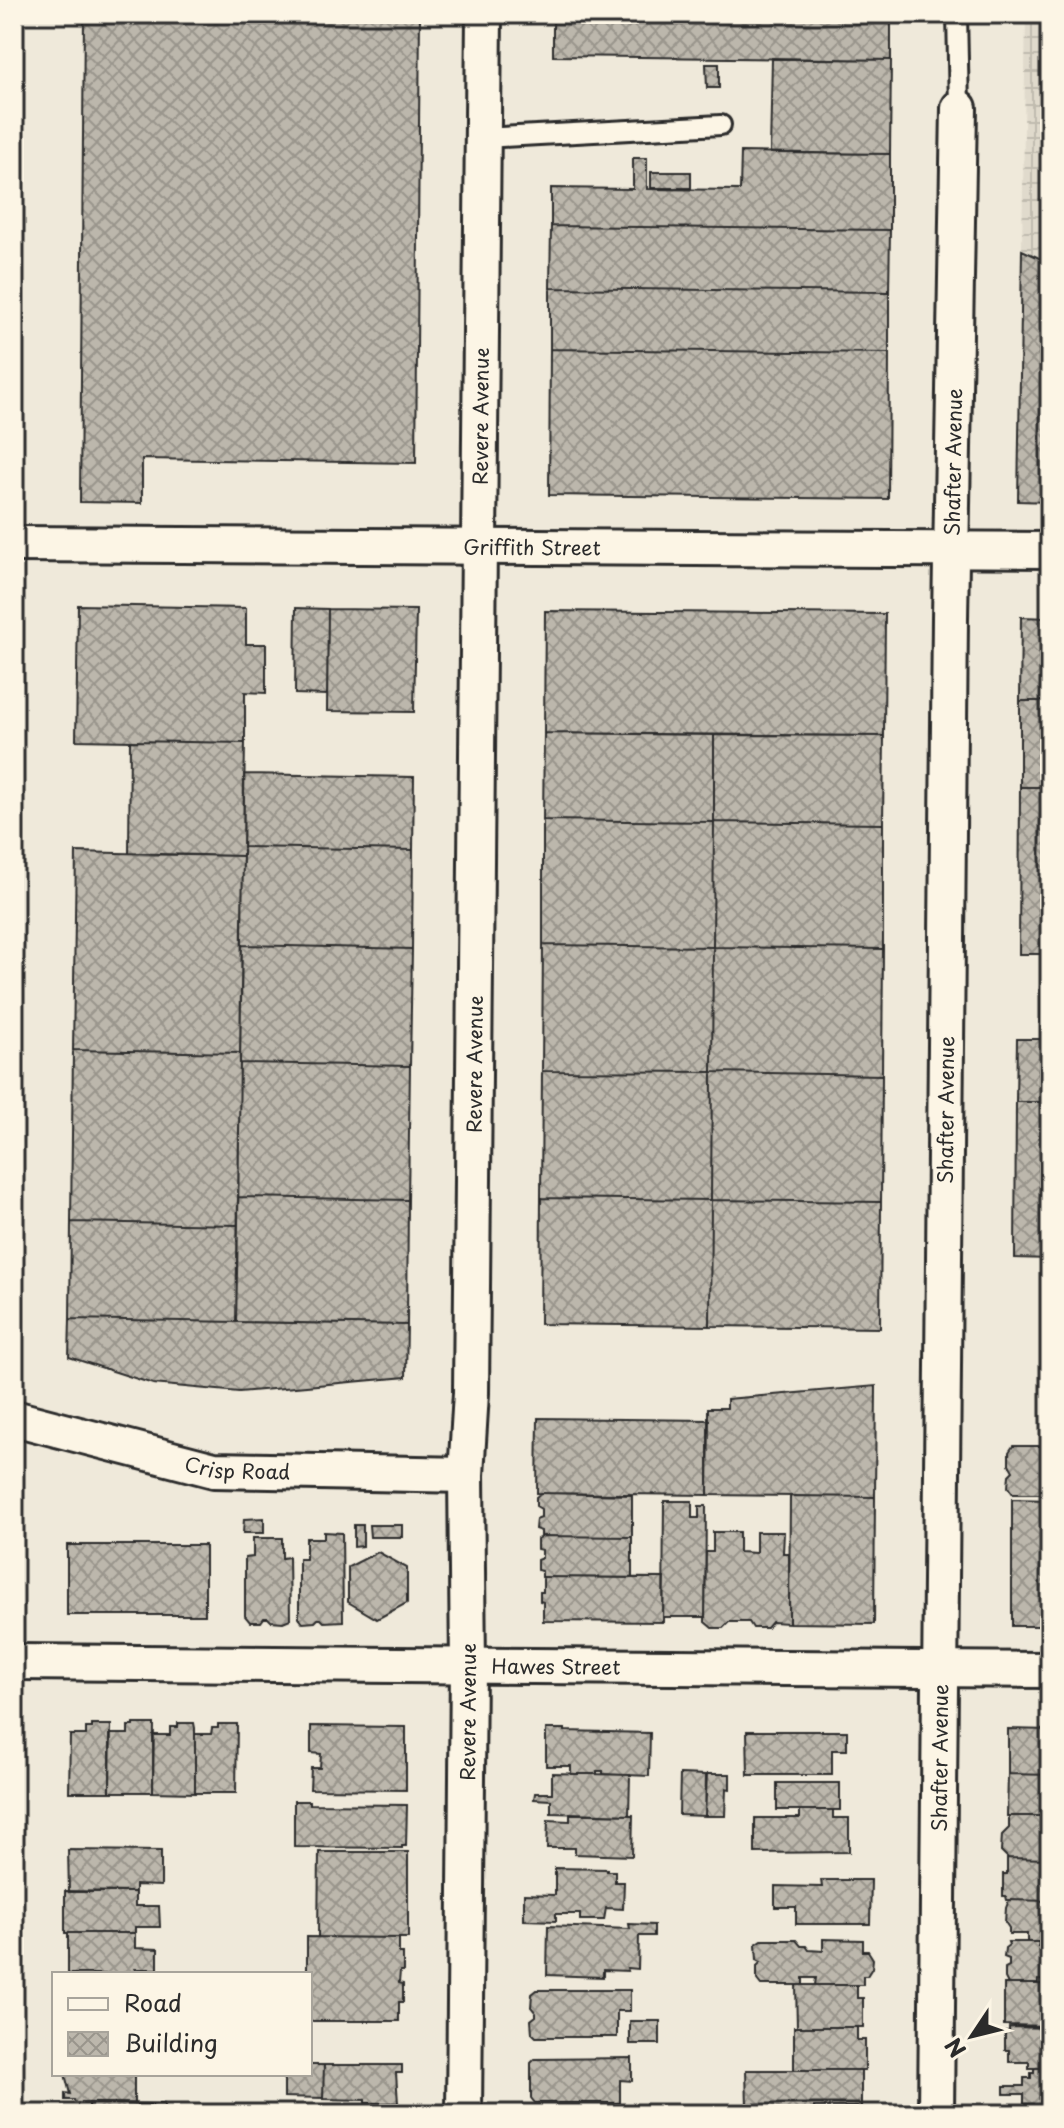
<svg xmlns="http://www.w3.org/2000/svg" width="1064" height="2128" font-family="'Playpen Sans',sans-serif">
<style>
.industrial{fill:url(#industrial-grid)}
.building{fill:url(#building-cross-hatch);stroke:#2b2b2b;stroke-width:2}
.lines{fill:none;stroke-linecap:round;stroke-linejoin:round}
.service-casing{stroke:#2b2b2b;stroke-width:24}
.minor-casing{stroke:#2b2b2b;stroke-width:40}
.service{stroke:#fcf5e5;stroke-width:18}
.minor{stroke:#fcf5e5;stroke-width:34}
.labels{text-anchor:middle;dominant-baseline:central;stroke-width:7;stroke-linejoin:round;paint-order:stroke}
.street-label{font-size:20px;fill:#2b2b2b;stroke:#fcf5e5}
</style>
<defs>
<pattern id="industrial-grid" width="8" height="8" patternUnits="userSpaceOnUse" patternTransform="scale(2)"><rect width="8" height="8" fill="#e0dacc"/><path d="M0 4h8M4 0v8" fill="none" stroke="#c0bbaf"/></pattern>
<pattern id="building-cross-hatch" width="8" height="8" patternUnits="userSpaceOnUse" patternTransform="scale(2)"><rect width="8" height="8" fill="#bcb7ac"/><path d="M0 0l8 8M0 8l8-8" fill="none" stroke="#99958c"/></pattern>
</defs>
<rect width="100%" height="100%" fill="#efe9da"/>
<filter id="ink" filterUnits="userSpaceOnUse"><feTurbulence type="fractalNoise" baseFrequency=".0125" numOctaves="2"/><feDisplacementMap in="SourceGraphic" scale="16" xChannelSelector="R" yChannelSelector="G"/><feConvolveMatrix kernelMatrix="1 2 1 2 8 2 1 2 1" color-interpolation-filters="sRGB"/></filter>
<g filter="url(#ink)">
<path class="industrial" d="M1026 14H1050V262L1022 248Z"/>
<path class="building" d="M84 14H420L416 463 142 459V503L80 502Z
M553 14H891V60L553 56Z
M772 58 891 60 890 154 770 153Z
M706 64H719V88H707Z
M741 152 890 154V230L551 226V188L633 189V158H647V189L740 190Z
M651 172H691V188H651Z
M551 226 890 230 889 292 550 288Z
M1022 250 1050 263V502L1018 501Z
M550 288 889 292V353L550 349Z
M550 349 889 353 888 499 549 495Z
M78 605 246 608V644H266V693L245 692V743L76 740Z
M296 608 328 609 327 695 295 694Z
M328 609 416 610 414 712 327 711Z
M545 611 885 614 884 736 544 733Z
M1021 617 1050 618V701H1020Z
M1020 701H1050V787H1020Z
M544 733 714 735V822L543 820Z
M714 735 884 736 883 824 714 822Z
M130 741 245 743 243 856 129 854Z
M244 774 414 777 413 850 243 847Z
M1020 787H1050V954H1019Z
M543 820 714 822 713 947 543 945Z
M714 822 883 824V949L713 947Z
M243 847 413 850 412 949 242 945Z
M76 852 243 856 240 1053 73 1050Z
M242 945 412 949 410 1066 240 1063Z
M543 945 713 947 712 1072 542 1071Z
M713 947 883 949 882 1075 712 1072Z
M1042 954H1050V1102H1016L1017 1039H1041Z
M73 1050 240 1053 238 1225 71 1222Z
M240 1063 410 1066 408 1200 238 1197Z
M542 1071 712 1072 711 1200 541 1198Z
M712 1072 882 1075 881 1202 711 1200Z
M1016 1102H1050V1259L1015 1258Z
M238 1197 408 1200 407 1325 236 1322Z
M541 1198 711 1200 710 1326 540 1324Z
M711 1200 881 1202 880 1328 710 1326Z
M71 1222 238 1225 236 1322 70 1319Z
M70 1319 407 1325 406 1377 239 1392 153 1384 69 1357Z
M876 1386 875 1497 708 1495V1408H727V1399Z
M538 1418 709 1420 708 1495 537 1493Z
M1013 1446H1050V1494H1013L1008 1487 1009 1475 1013 1471 1009 1464V1452Z
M541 1493 632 1495V1537L541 1536V1531L535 1529 536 1519 541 1517V1509L536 1506V1497Z
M790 1496 875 1497 874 1624 789 1623Z
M1012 1499 1050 1500V1626H1012Z
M664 1501H692V1518H699V1506H706L705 1617H663Z
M264 1518V1533H243L244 1519Z
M354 1525H363V1546L354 1547Z
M369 1525H402V1537H370Z
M324 1532 342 1533 343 1621 324 1622 321 1619H318L315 1622 303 1623 299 1618V1559H306V1538H324Z
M713 1532H739V1552L756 1553V1532H784L783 1553H789V1623L772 1622 767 1628H753L749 1622H729L723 1628H712L705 1622 706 1552H713Z
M543 1536 632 1537V1578L542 1577V1571L537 1570V1560L542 1558V1550L537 1549V1539Z
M253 1538H282V1558L289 1557 290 1619 283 1622 271 1621 268 1618H264L261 1622H250L245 1616V1558L253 1557Z
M67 1545H205V1615H67Z
M378 1552 407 1568V1603L377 1619 348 1602V1567Z
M543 1577 664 1578 663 1622 543 1621V1602L540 1601V1592H543Z
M178 1723H194L195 1728V1793L153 1792V1735H170V1727H178Z
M134 1724H154L153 1792H110V1734H128V1726H134Z
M218 1724H237L236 1793H195V1734H211L212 1728H218Z
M92 1725H111L110 1792H69L70 1735H86V1728H92Z
M311 1726 406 1727V1790L310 1789 311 1768H320L321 1754 311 1753Z
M546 1729H565V1731L650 1733 649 1776 603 1774V1771H597V1774H571V1766H546Z
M1008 1729 1050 1730V1775L1008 1774Z
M747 1731H847V1750H832V1775H748Z
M552 1773 630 1775 629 1815 551 1813V1800L534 1799 535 1793H552Z
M680 1774 706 1775 705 1816 679 1815Z
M707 1774H730V1789L726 1788 725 1816H705Z
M1008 1774 1050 1775V1816H1007Z
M777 1783H840V1810H777Z
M294 1801H310V1804L407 1805 406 1846H402V1848L294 1847Z
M800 1810H833V1818H849V1852L755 1853V1818H800Z
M570 1813 633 1815 632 1856 575 1854V1848H547L548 1820 570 1821Z
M1009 1816H1050V1859L1008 1858 1001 1851 1002 1835 1009 1828Z
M68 1850 161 1851V1886L135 1885V1892H69Z
M319 1852H408V1938L318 1937Z
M1007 1858 1050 1859V1901L1007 1900 1006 1896H1003V1874H1007Z
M555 1868 607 1869V1871H615V1882H624L623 1909 606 1908 604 1920H580V1914H556V1921L524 1920V1894L555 1895Z
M821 1880H871L870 1924H796V1907H775V1886L822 1887Z
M65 1891 135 1892V1906H159L160 1927H135V1933H65Z
M1009 1900 1050 1901V1942H1027V1934H1009V1928L1005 1922 1006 1908Z
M629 1924 654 1925V1936H639L638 1969 627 1968 628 1971 603 1970V1977L547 1975 548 1926 630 1929Z
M68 1933H135V1948L158 1949V1969H135V1974H68Z
M307 1937 399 1938V1953H403V1971H400L399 1983 403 1984V2002H399V2021H310V1974H307Z
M823 1939 863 1940V1951H868L873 1959 872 1968 867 1976H863V1985H815L816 1978H803V1985H761L757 1980V1966L761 1962 757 1960 756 1944 762 1940H796L801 1946H806L809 1950 823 1951Z
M1008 1942H1039L1038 1947H1050V1981L1038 1980V1984H1008L1005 1978V1968L1009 1966V1959L1004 1957 1005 1948 1009 1945Z
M1004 1984H1050V2026L1004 2025Z
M796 1985H857V1998H863V2027H797Z
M537 1990H630V2011H617V2037H536L532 2033 531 2020 536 2016V2013L531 2007 532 1994Z
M630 2021H660V2044H630Z
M794 2027H857V2040H865V2070H794Z
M1009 2027 1050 2028V2068H1029V2062H1009V2050H1005V2031H1009Z
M632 2058V2081L620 2080V2103H535L531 2098V2063L535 2059Z
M310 2065H324L323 2098 284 2097V2074H310Z
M324 2065H402V2073H396L398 2103H365V2100L323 2099Z
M1034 2068H1050V2110H1033V2104H1024V2094H1004V2086H1024V2078H1031V2073H1034Z
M746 2070H861V2107H814V2113L776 2114V2110L747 2107Z
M65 2074H134V2104L75 2103 74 2100H65V2093L70 2094Z
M89 2103 164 2104V2114H66L67 2110 89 2109Z
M815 2110H871L874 2114H810L814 2113Z
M1018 2110H1050V2114H1018Z"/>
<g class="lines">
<defs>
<path id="service" d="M957 14 959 108
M483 138 721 125"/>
<g id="minor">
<path id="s1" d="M14 544 1050 550"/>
<path id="s2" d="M14 1418 214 1470 466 1475"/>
<path id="s3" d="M14 1662 1050 1670"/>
<path id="s4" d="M464 2114 468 1666 466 1475 471 1393 484 14"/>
<path id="s5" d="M936 2114 950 618 959 108"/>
</g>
</defs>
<use href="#service" class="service-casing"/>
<use href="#minor" class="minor-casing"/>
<use href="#service" class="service"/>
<use href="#minor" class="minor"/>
</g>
</g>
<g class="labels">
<g class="street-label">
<text stroke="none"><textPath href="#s4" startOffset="1698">Revere Avenue</textPath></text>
<text stroke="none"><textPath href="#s5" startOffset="1652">Shafter Avenue</textPath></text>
<text stroke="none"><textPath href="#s1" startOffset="518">Griffith Street</textPath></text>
<text stroke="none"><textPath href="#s4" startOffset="1050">Revere Avenue</textPath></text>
<text stroke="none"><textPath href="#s5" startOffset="1004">Shafter Avenue</textPath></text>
<text stroke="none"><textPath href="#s2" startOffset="230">Crisp Road</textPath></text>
<text stroke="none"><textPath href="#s3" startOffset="542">Hawes Street</textPath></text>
<text stroke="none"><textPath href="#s4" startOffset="402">Revere Avenue</textPath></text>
<text stroke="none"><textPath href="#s5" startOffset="356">Shafter Avenue</textPath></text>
</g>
</g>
<rect width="1064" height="2128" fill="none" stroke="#fcf5e5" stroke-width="48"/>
<rect x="24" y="24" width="1016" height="2080" fill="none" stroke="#2b2b2b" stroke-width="3" filter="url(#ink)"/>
<rect x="52" y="1972" width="260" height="104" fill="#fcf5e5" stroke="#a8a49b" stroke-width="2"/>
<rect x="68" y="1998" width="40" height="12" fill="#fcf5e5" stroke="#a8a49b" stroke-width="2"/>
<text x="124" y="2012" font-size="24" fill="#2b2b2b">Road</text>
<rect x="68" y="2032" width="40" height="24" fill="url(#building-cross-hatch)" stroke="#a8a49b" stroke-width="2"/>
<text x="124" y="2052" font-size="24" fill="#2b2b2b">Building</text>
<g transform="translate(972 2036) rotate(235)" stroke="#fcf5e5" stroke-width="6" paint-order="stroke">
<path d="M0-6L14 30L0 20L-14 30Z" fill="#2b2b2b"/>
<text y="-12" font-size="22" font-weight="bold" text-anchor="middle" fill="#2b2b2b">N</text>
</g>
</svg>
